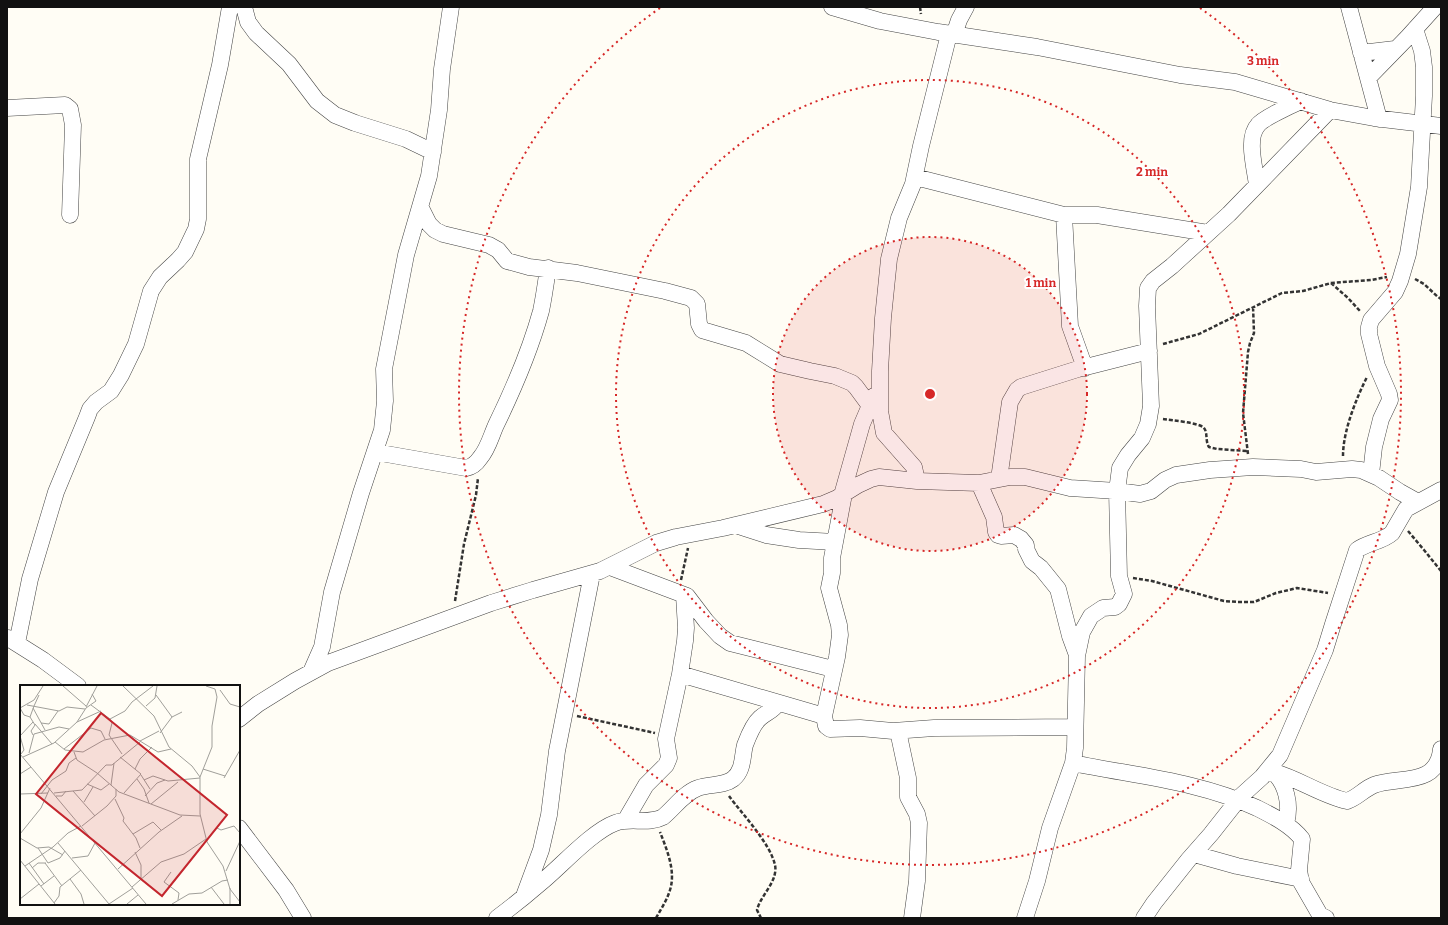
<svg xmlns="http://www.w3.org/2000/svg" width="1448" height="925" font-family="Bitter,serif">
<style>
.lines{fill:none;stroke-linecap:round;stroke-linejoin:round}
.minor-casing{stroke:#444;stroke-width:17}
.path{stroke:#333;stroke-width:2.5;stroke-dasharray:4 2;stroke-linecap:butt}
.minor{stroke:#fff;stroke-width:16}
.ring{fill:none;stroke:#d62828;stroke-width:2;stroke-dasharray:2 4}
.inset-road{fill:none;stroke:#a09f9a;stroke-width:1}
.view{fill:#c4262e;fill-opacity:0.15;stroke:#c4262e;stroke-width:2}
.inset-edge{fill:none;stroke:#111;stroke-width:2}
.centre{fill:#d62828;stroke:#fff;stroke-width:2}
.ring-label{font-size:12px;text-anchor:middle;font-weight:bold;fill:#d62828;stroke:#fff;stroke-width:4;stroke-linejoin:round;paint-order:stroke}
</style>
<rect width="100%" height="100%" fill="#fffdf5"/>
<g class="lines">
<defs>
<path id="minor" d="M244 7 248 22 256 33 289 64 317 101 335 115 355 123 406 139 433 152
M832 7 880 21 938 32 1037 47 1180 75 1235 82 1330 110 1374 118 1441 126
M1349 7 1379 119
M954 35 959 20 966 7
M1361 53 1395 49
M1368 78 1407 38 1435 7
M7 108 65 105 70 109 73 125 70 215
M915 177 1064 215H1097L1208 233
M1257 185C1255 168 1246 138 1258 125 1262 119 1292 105 1301 101
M421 208 429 224 435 230 443 234 489 245 498 250 507 261 529 267 577 273 665 291 691 298 697 304 699 324 702 330 746 343 780 364 810 371 835 376 852 383 856 387 870 406
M1064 215 1070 326 1085 368
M375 452 466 468C472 467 476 464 480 458 488 449 491 436 496 425 514 388 530 351 541 311 544 297 546 282 548 268
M1371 474 1374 447 1381 419 1390 400 1389 394 1377 366 1369 334V327L1371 320 1395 292 1400 281 1408 254 1419 187 1424 96V67L1422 51 1415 29
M999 479 1010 402 1017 390 1021 387 1078 369 1149 351
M917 481 914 467 884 433 880 411V371L883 318 889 259 899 218 913 184 921 146 949 34
M979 483 994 517 996 532 998 535 1001 536 1014 535 1021 539 1026 545V549L1032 561 1041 568 1058 589 1070 636 1077 655
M844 494 832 558V573L829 588 839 625 840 635 837 657 824 716 826 726 830 729 860 728 893 731 934 728 1075 727
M842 495 862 424 874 396
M735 525 766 535 799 540 835 542
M610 567 687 596 706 621 720 636 730 643 833 669
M8 638 43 660 78 686
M17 643 30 579 56 492 87 417 90 409 96 402 111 391 121 375 136 344 151 291 160 277 178 260 185 252 196 229 198 219V159L220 65 230 7
M311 672 322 647 332 592 361 493 382 430 385 401 384 369 406 255 429 176 439 110 442 69 451 7
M680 674 824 716
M239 719 258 704 295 681 328 663 491 603 533 590 600 571 656 543 676 537 723 528 823 504 837 498 858 485 871 479 879 477 917 481 979 483 1010 477H1025L1070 488 1117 491 1140 494 1151 491 1165 480 1176 475 1210 470 1253 467 1301 469 1316 472 1352 469 1361 470 1379 478 1400 492 1418 502
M898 731 908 778V797L917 814 919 823 917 881 912 918
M1073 763C1135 776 1199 781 1257 808 1273 816 1291 825 1302 839L1299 870 1301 882 1320 915 1326 918
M1271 770C1287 783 1291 805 1286 824
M1274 772C1299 779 1323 796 1347 801 1357 798 1364 789 1374 785 1398 776 1438 787 1441 749
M625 821 646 785 666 765 669 758 666 739 680 674 685 641 686 628 684 595
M239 828 286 890 303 918
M1194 854 1237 866 1301 879
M524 896 541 850 549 815 557 751 592 574
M497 918C513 906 529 893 544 880 563 864 593 831 615 823 631 817 648 825 663 817 674 808 684 793 698 788 709 784 724 786 733 779 744 770 742 756 745 745 748 737 753 724 760 718 767 712 773 711 778 703
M1025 918 1037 881 1050 828 1073 763 1075 748 1077 656 1082 632 1091 616 1103 608 1115 607 1119 604 1124 594 1119 576 1117 491 1120 468 1128 455 1142 438 1148 424 1151 406 1147 306 1148 288 1153 281 1172 266 1229 214 1330 110
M1144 918 1154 903 1189 859 1211 834 1241 796 1262 777 1280 755 1325 650 1333 624 1357 550C1368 542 1382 542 1392 533L1406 509 1441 490"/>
</defs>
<use href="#minor" class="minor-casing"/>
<path class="path" d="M920 7 921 14
M1415 279 1424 284 1438 297 1441 299
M1331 283 1348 298 1360 311
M1163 344 1199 334 1282 293 1303 291 1331 283 1371 280 1387 277
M1163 419C1170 420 1201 423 1204 428 1208 433 1205 441 1209 447L1217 449 1247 451
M1248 454 1243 413 1248 352 1250 343 1254 333 1253 306
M1343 456C1343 431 1356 399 1367 377
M1408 531 1424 550 1441 571
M1133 578 1152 581 1224 601 1238 602H1254L1276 593 1297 588 1328 593
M681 580 688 548
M455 601 464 544 476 495 478 478
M577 716 655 733
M729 796C743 815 770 843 775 865 776 869 775 874 774 877 770 889 760 898 757 910L761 918
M656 918C661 909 667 900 670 890 676 871 667 850 660 832"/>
<use href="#minor" class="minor"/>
</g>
<circle cx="930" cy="394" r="157" fill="#d62828" fill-opacity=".12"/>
<g class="ring">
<circle cx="930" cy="394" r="157"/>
<circle cx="930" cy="394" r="314"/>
<path d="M1200 8A471 471 0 1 1 660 8"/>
</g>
<g transform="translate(20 685)">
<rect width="220" height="220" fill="#fffdf5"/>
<path class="inset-road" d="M43 1 66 21M103 1 134 31 149 62 172 81 180 92V129L187 157 203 181 210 204 220 217M200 5 210 19 220 22M136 10 152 32M7 20 39 26 47 22 65 24M71 20 90 34 92 38 89 50 102 69M14 21 19 10M126 21 135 13 137 1M66 22 77 1M0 23 14 15 23 1M0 23 4 30 10 32M13 23 25 45M90 34 105 26 112 17 133 1M57 37 66 23 76 16 72 9M21 38 29 39 38 26M15 39 32 59M140 48 152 32 162 27M13 50 11 46 15 40 10 32 14 21M120 56 139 46M35 57 45 65 63 67 84 55 110 50 138 67 151 64M44 64 71 43 81 46 85 54M54 67 57 75 77 88 99 107 160 130 180 131M9 68 14 49 39 42 49 44M0 69 126 219M1 69 4 65 0 51 13 37M3 72 34 58 57 37 81 26M100 72 121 89 104 108M115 84 120 74 132 62M183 84 205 91M0 89 11 82M121 90 130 104M180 92 192 62V41L197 12 195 4 186 1M204 93 220 65M117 94 124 104 129 118M124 95 133 91 148 96 180 93M67 99 81 105 89 99M91 100 94 78M53 106 75 131M34 108 62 105 86 80H92L120 57M0 109 28 108M21 109 32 95 46 86 49 78 56 73M36 111H42L46 106M125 111 137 98 145 95M95 114 104 133 103 136 116 153 120 163M64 117 73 102M131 119 158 97M62 141 87 121 96 111V104M197 143 201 145 214 141 220 148M0 149 21 123 30 103M113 149 133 137 141 145M0 153 17 163 29 162 43 170M38 158 89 219M18 163 28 178 40 173 45 166M115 167 121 180V195M52 173 68 171 75 158M0 175 35 219M9 178 24 199M25 178 42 201M5 181 33 162 48 148 61 141M12 183 18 178H26M98 184 139 147 162 131M206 186 220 156M151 187 144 197 159 208 158 215M50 194 61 209 64 219M21 201 34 191M112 202 141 177 164 169 186 154M191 202 204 219M0 214 19 199M34 218 39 211 40 202 61 185M89 219 113 203M107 219 118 210M152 219 169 209 182 208 202 196 208 195M210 219V203"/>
<path class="view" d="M81 28 207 130 142 211 16 109Z"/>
<rect width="220" height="220" class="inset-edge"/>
</g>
<circle cx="930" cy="394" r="6" class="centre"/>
<g class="ring-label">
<text x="1263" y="65">3 min</text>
<text x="1152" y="176">2 min</text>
<text x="1041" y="287">1 min</text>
</g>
<rect width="1448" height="925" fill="none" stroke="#111111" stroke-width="16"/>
</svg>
